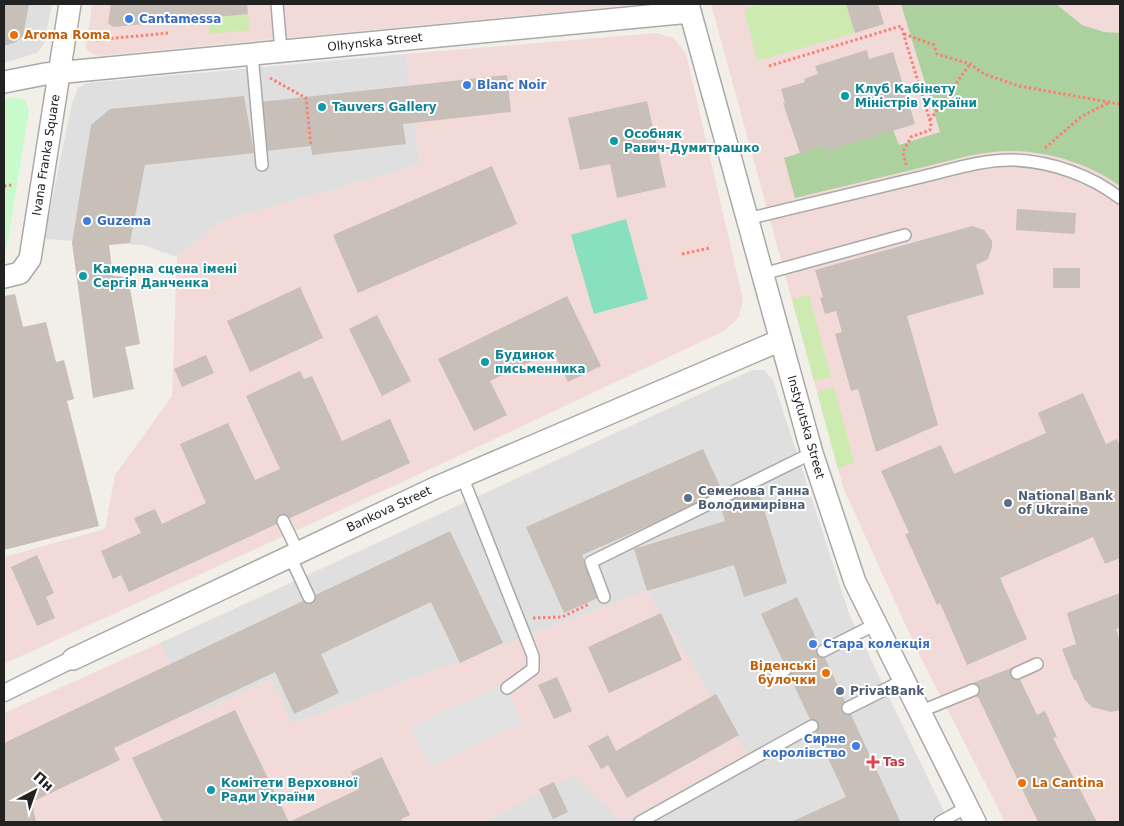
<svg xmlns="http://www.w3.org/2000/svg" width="1124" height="826" font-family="'DejaVu Sans',sans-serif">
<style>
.residential{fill:#e0dfdf}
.commercial{fill:#f2dad9}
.grass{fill:#cdebb0}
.forest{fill:#add19e}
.park{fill:#c8facc}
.pitch{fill:#88e0be}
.parking{fill:#e2e2e2}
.building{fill:#c7bfb8}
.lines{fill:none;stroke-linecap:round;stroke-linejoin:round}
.service-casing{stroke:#a9a9a9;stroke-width:14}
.pedestrian-casing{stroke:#a9a9a9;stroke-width:19}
.minor-casing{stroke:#a9a9a9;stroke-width:24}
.path{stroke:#fa8072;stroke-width:3;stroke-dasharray:2.5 2.5;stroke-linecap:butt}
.service{stroke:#fff;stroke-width:11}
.pedestrian{stroke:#fff;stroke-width:16}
.minor{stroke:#fff;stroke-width:21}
.shop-dot{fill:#3f7fe0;stroke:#fff;stroke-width:2}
.food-dot{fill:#e8710a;stroke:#fff;stroke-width:2}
.culture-dot{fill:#0f9aa8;stroke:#fff;stroke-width:2}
.service-dot{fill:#5c6f8a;stroke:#fff;stroke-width:2}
.health-dot{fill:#e0444e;stroke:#fff;stroke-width:2}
.labels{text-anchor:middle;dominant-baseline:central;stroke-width:4;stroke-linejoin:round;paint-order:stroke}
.shop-label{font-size:12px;font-weight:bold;fill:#366cbe;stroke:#fff;text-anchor:start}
.food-label{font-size:12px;font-weight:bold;fill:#c56008;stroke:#fff;text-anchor:start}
.street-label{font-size:12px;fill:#222;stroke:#fff}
.culture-label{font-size:12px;font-weight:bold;fill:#0d838f;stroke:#fff;text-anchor:start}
.service-label{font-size:12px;font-weight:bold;fill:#4e5e75;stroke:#fff;text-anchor:start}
.health-label{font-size:12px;font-weight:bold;fill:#be3a42;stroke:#fff;text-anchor:start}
</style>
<rect width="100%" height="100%" fill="#f2efe9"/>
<path class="residential" d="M4 4H52L44 44 37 53 4 63Z
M406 54 420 165 221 221 177 257 143 245 44 239 72 103 78 88 87 83Z
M752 370H764L773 380 850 616 949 822H483L573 775 647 591 292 724 271 679 197 714 160 643Z"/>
<path class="commercial" d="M92 4H643L98 56 89 52 86 48Z
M711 4H1120V822H1005L916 648 843 487Z
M656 33 674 38 686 54 743 299 739 317 724 331 450 460 4 664V557L105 529 115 475 172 396 177 257 221 221 420 165 406 54Z
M647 591 748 755 622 822 573 775 483 822H4V713L160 643 197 714 271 679 292 724Z"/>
<path class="grass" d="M762 4H846L855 33 757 61 744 9Z
M248 14 250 30 210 34 208 18Z
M809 295 831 377 814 381 792 299Z
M834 387 854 462 838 469 817 392Z"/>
<path class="forest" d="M901 4H1056L1082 25 1104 32 1120 33V186C1089 164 1051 152 1014 151 985 150 955 159 928 166 884 177 839 187 795 198L784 158 825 145 826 150 893 130 899 145 940 132Z"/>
<path class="park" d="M13 97 25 100 29 112 7 246 4 253V99Z"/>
<path class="pitch" d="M626 219 648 299 594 314 571 235Z"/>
<path class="parking" d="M504 683 523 723 429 767 410 727Z"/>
<path class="building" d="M4 4H29L23 36 16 42 4 46Z
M111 4H247L248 14 113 27 108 23Z
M846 4H878L884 24 855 33Z
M867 50 869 59 893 52 915 124 826 151 825 145 800 153 783 103H785L781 89 805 82 804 79 818 74 815 66Z
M507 75 511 112 403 124 406 144 312 155 311 146 265 151 260 102Z
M244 96 254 153 145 165 130 243 109 245 113 276 128 277 140 344 125 347 134 389 93 398 72 243 91 125 110 109Z
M647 101 666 187 617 198 610 164 580 170 568 118Z
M492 166 517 224 358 293 333 235Z
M1017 209 1076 213 1075 234 1016 230Z
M972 226 984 230 992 241V247L988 259 976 265 984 294 907 316 938 425 876 452 858 389 851 391 835 334 842 332 836 311 825 314 820 298 823 297 815 270Z
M1053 268H1080V288H1053Z
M300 287 323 338 250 372 227 321Z
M15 294 23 327 46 322 56 362 64 360 74 399 67 401 99 526 4 550V296Z
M567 296 601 366 568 382 553 351 490 381 507 415 474 431 438 359Z
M377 315 411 381 382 396 349 329Z
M206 355 214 373 182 387 174 369Z
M300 371 304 379 312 376 342 441 390 419 410 463 129 592 121 575 113 579 101 551 141 533 134 518 155 509 162 524 206 503 180 444 228 423 255 480 280 469 246 396Z
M1083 393 1106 444 1117 439 1120 447V558L1105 564 1093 537 1000 578 1027 639 967 665 940 603 937 605 905 534 909 533 881 471 941 445 954 474 1046 433 1038 413Z
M703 449 723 493 582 555 600 597 564 613 526 527Z
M758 490 787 583 744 597 734 565 647 591 634 549 725 521 719 502Z
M450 531 503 643 460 663 431 602 321 654 339 693 294 714 275 672 114 748 120 760 32 802 36 822H4V743Z
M37 555 54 593 46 597 55 618 37 626 11 567Z
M1120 593V628L1116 629 1120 641V710L1111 712 1092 707 1085 700 1076 680H1074L1062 649 1076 644 1067 613Z
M797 597 900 821 897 822H791L846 797 761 614Z
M661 613 682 660 609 693 588 647Z
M1014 667 1037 715 1045 711 1057 737 1053 738 1097 822H1038L978 697 977 698 970 684Z
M557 677 572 711 554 719 538 685Z
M716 694 739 735 627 798 608 765 601 769 588 746 608 735 616 751Z
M235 710 289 822H163L132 758Z
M382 757 410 815 401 819 403 822H289L359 789 351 772Z
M554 782 568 812 553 819 539 789Z"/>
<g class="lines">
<defs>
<path id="service" d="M277 4 281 51
M252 54 262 165
M747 219C804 205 861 192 917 178 948 171 982 159 1014 160 1052 162 1090 175 1120 198
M763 274 905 235
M462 476 533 656V669L507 688
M283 521 298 552
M290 556 309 597
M604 597 591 562 812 453
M823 651 876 624
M1017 673 1037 664
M776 674 786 669
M848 708 904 680
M919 712 973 690
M640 822 812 726
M940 822 967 807"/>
<path id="pedestrian" d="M4 693 73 659"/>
<path id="minor" d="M688 4 812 453 855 582 975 822
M4 82 45 74 690 12
M4 277 20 273 30 259 70 4
M73 659 435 488 781 340"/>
</defs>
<use href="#service" class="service-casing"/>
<use href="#pedestrian" class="pedestrian-casing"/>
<use href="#minor" class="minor-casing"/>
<path class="path" d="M904 34 934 45 937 54 970 64 984 74 1019 86 1120 104
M96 40 168 33
M769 66 901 26 931 124 930 130 911 137 903 152 906 165
M270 78 306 98 311 146
M930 120 970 64
M1045 148 1082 116 1108 103
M4 186 12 185
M682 254 710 248
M533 618 562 617 589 604"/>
<use href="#service" class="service"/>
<use href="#pedestrian" class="pedestrian"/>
<use href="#minor" class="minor"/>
</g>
<g class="shop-dot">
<circle cx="129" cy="19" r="5"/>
<circle cx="467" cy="85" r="5"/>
<circle cx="87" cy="221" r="5"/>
<circle cx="813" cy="644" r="5"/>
<circle cx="856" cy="746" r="5"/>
</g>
<g class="food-dot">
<circle cx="14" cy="35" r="5"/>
<circle cx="826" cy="673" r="5"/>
<circle cx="1022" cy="783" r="5"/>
</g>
<g class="culture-dot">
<circle cx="845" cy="96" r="5"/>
<circle cx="322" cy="107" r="5"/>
<circle cx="614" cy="141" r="5"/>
<circle cx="83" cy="276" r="5"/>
<circle cx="485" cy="362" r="5"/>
<circle cx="211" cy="790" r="5"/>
</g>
<g class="service-dot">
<circle cx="688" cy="498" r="5"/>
<circle cx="1008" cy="503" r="5"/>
<circle cx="840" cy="691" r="5"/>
</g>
<path class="health-dot" d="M870.5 754.5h5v5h5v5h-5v5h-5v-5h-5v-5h5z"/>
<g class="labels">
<g class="shop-label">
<text x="139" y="19">Cantamessa</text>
<text x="477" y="85">Blanc Noir</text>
<text x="97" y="221">Guzema</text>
<text x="823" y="644">Стара колекція</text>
<text x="846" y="739" text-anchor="end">Сирне<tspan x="846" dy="14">королівство</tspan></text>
</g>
<g class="food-label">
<text x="24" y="35">Aroma Roma</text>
<text x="816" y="666" text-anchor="end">Віденські<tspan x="816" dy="14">булочки</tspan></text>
<text x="1032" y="783">La Cantina</text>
</g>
<g class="street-label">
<text transform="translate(375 42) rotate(-6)">Olhynska Street</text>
<text transform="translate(46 155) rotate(-81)">Ivana Franka Square</text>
<text transform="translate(806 427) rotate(74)">Instytutska Street</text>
<text transform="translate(389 509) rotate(-25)">Bankova Street</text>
</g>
<g class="culture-label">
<text x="855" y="89">Клуб Кабінету<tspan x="855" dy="14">Міністрів України</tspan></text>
<text x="332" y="107">Tauvers Gallery</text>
<text x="624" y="134">Особняк<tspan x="624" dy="14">Равич-Думитрашко</tspan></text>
<text x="93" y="269">Камерна сцена імені<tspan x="93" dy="14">Сергія Данченка</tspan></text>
<text x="495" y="355">Будинок<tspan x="495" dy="14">письменника</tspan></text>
<text x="221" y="783">Комітети Верховної<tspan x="221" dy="14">Ради України</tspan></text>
</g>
<g class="service-label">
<text x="698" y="491">Семенова Ганна<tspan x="698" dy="14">Володимирівна</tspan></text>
<text x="1018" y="496">National Bank<tspan x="1018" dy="14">of Ukraine</tspan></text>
<text x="850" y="691">PrivatBank</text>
</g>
<g class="health-label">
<text x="883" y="762">Tas</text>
</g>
</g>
<rect width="1124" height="826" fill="none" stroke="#222222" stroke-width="10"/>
<g transform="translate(35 791) rotate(41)" stroke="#ffffff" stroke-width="4" paint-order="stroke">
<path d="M0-4L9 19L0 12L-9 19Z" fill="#222222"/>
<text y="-8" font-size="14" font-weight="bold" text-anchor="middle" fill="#222222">Пн</text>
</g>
</svg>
